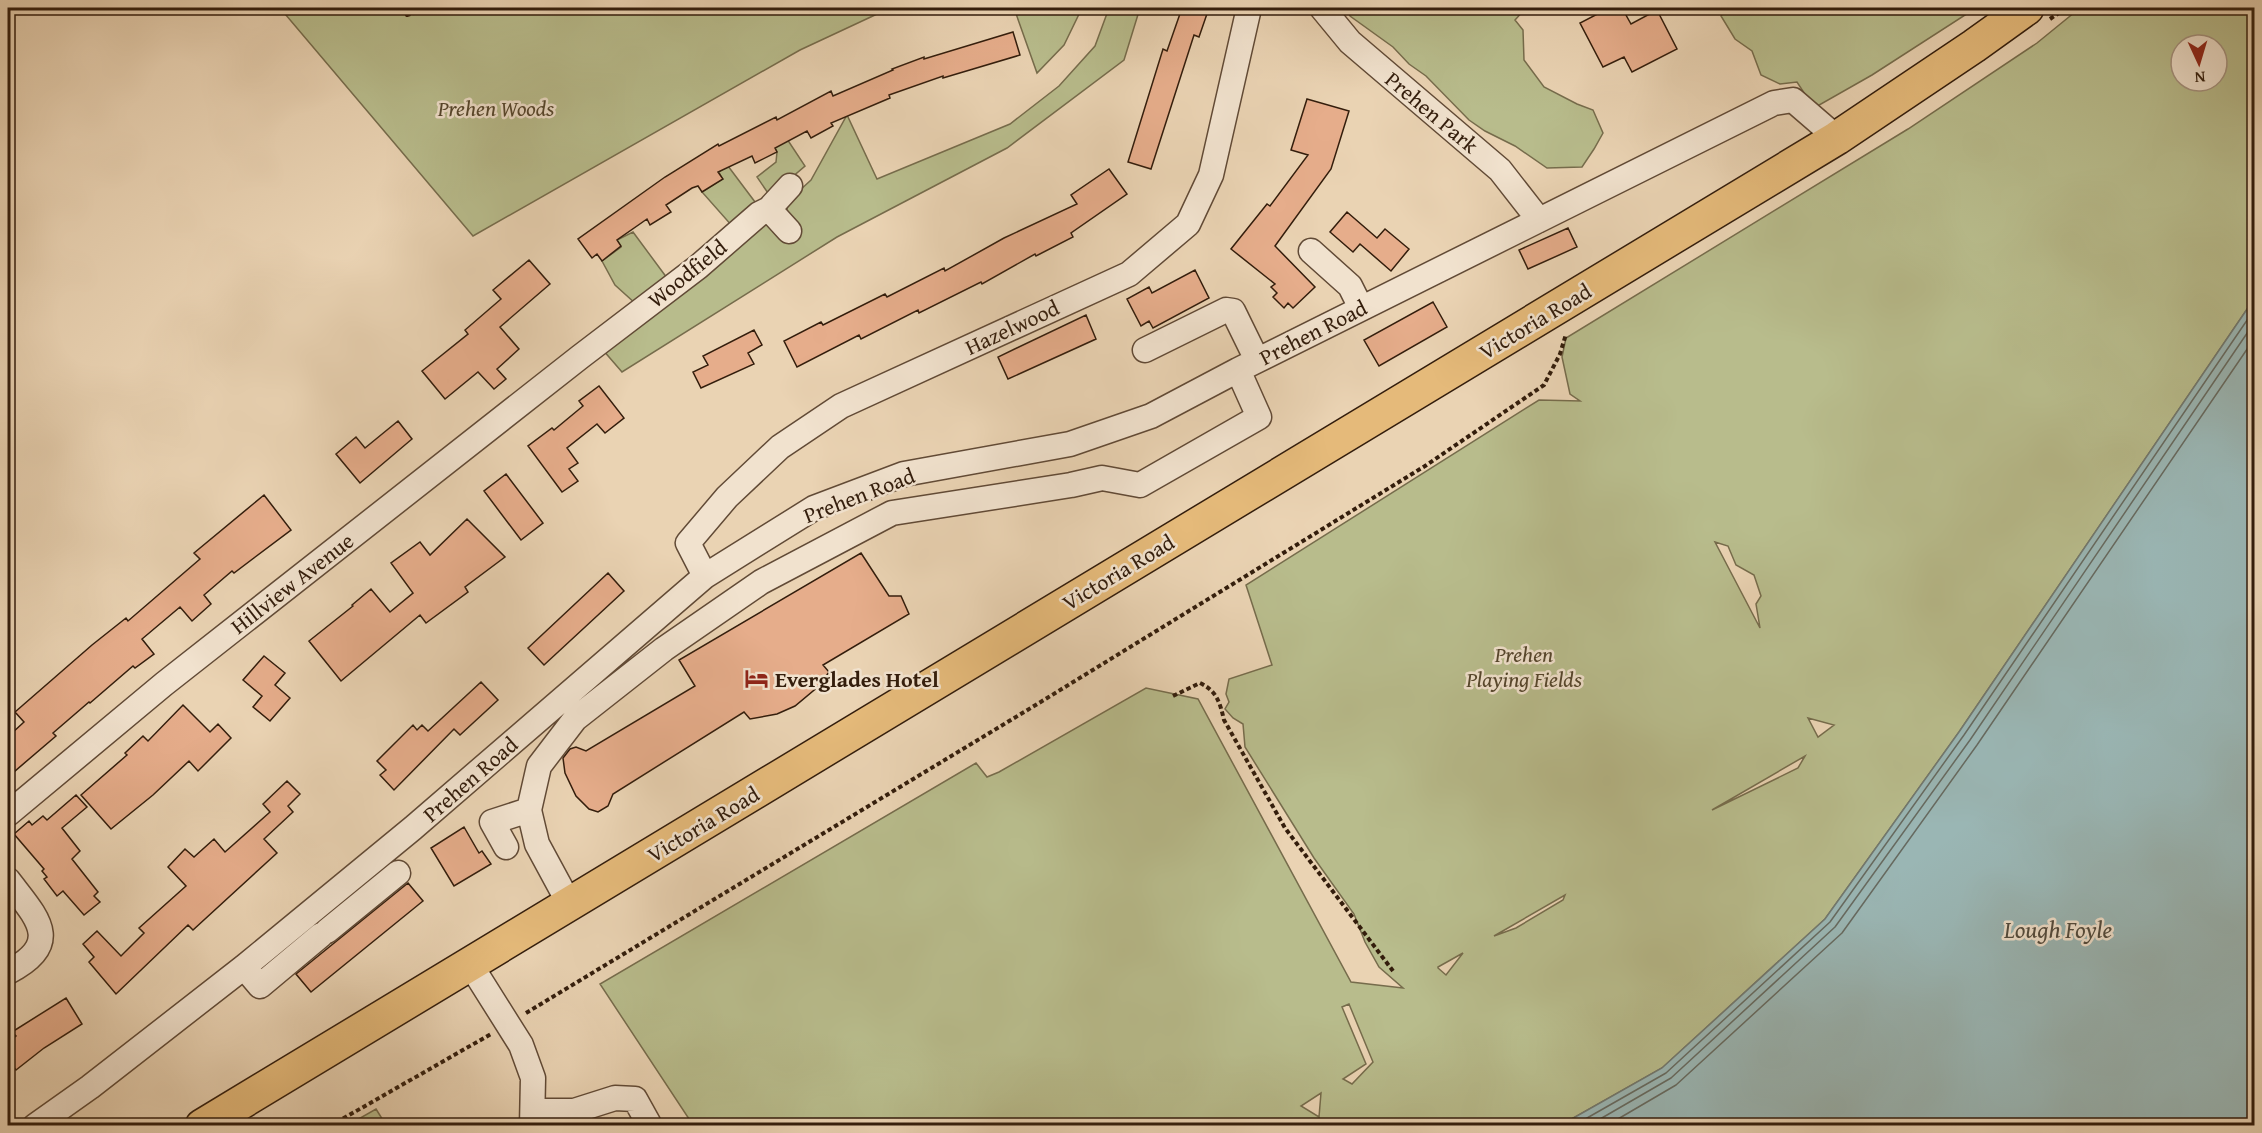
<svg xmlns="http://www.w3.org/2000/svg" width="2262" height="1133" font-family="'Gentium Book Plus',serif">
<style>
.green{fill:#b8bc8c;stroke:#766c4c;stroke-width:1.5;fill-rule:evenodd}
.water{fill:#9ab6b4;stroke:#717971;stroke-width:1.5}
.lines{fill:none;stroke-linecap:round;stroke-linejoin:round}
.shore{stroke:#666a60;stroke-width:1.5}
.building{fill:#e6ad8b;stroke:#331d0c;stroke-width:1.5}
.minor-casing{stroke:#614a36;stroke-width:27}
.highway-casing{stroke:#331d0c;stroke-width:36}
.path{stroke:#331d0c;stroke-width:4;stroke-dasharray:4.5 3;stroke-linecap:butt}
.minor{stroke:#f1e2ce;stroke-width:24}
.highway{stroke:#e5ba7a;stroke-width:33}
.labels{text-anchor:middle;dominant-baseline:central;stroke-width:5;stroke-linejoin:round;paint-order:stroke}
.park-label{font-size:22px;font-style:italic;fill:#54452c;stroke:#f1e2ce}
.street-label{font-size:22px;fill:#331d0c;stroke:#f1e2ce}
.poi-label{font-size:22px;font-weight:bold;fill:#331d0c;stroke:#f1e2ce;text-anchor:start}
.water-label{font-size:24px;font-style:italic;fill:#524b3e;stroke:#f1e2ce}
</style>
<rect width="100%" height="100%" fill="#ead3b3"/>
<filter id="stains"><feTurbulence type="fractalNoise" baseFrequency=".00333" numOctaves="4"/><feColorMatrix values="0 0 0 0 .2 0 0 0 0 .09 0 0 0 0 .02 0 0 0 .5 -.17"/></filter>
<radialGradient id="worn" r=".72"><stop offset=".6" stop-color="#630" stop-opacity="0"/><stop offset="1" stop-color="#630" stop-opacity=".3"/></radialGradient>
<path class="green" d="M280 8H890L800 50 473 236Z
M1014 8H1082L1064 45 1037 73Z
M1109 8H1140L1124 60 1007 148 837 237 622 372 603 350 763 224 797 232 787 210 788 201 811 180 847 115 877 179 1010 124 1059 86 1095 46Z
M1346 8H1526L1515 20 1523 30 1524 60 1544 87 1577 104 1593 110 1603 133 1594 149 1582 167 1547 168 1515 146 1485 131 1469 120 1426 76 1409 64 1393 47 1350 16Z
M1726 8H1976L1872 75 1814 108 1797 82 1780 84 1761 75 1752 51 1735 39 1721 16Z
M2080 8H2254V299L1959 732 1825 919 1662 1068 1561 1125H693L600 984 976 763 987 777 999 772 1146 688 1198 699 1351 982 1403 988 1379 967 1365 942 1354 914 1314 858 1245 747 1243 724 1233 718 1225 709 1229 702 1226 694 1229 679 1272 665 1246 585 1539 400 1580 401 1570 394 1562 357 1566 338 1908 129 2037 43ZM2181 45H2217V81H2181ZM1715 542 1728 546 1736 565 1754 575 1761 596 1756 604 1760 628ZM1808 718 1834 725 1818 737ZM1805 756 1798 768 1712 810ZM1565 895 1563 900 1516 928 1494 936ZM1463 953 1446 975 1438 968V967ZM1349 1004 1373 1062 1352 1084 1343 1079 1366 1064 1342 1007ZM1321 1093 1319 1117 1301 1106Z
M787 139 805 166 770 196 757 177 776 162 777 152 775 148Z
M728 166 758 206 733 227 702 192 722 179 719 172Z
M633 232 667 278 636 304 615 285 602 261 621 247 617 240Z
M376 1109 386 1125H348Z"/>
<path class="water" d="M2254 299V1125H1561L1662 1068 1825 919 1959 732Z"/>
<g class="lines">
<path class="shore" d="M1573 1126 1666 1073 1830 922 1964 735 2254 310
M1588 1126 1671 1078 1835 927 1970 740 2254 323
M1606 1126 1676 1085 1842 933 1977 745 2254 339"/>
</g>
<path class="building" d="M1182 8H1209L1199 37 1194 35 1151 169 1128 162 1163 49 1167 51Z
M1609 8H1622L1631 24 1657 10 1677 49 1632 72 1624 57 1603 67 1580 23Z
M1013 32 1020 55 943 78V76L889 95 890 98 831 123 833 126 811 138 807 131 775 148 777 152 755 163 752 156 718 172 723 179 702 192 698 186 692 188 666 205 671 212 650 225 647 219 617 240 621 246 602 261 597 254 592 258 578 239 665 177 718 144 719 146 776 117 777 120 831 91 833 96 893 70 892 69 924 57V59Z
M1307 99 1349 111 1331 169 1275 246 1315 287 1293 308 1288 303 1284 308 1273 297 1277 293 1271 287 1275 284 1231 249 1267 204 1270 206 1308 155 1291 150Z
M1109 169 1127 194 1071 233 1073 237 1036 256 1035 254 982 284 981 282 919 313 918 310 861 339 859 335 797 367 784 341 821 322 823 325 885 294 887 297 944 268 945 271 1004 238 1077 204 1071 195Z
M1347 212 1377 238 1385 229 1409 249 1391 271 1360 244 1353 252 1330 232Z
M1568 228 1577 247 1528 269 1519 250Z
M529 260 550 284 500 327 519 349 497 369 506 379 494 389 478 372 445 399 422 371 468 334 465 330 501 299 493 290Z
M1195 270 1209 298 1153 328 1149 321 1141 326 1127 299 1149 287 1152 293Z
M1433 302 1447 327 1379 366 1364 340Z
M1086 315 1096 339 1008 379 998 357Z
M754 330 762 345 748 353 754 364 701 388 693 372 708 365 703 356Z
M599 386 624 418 605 433 597 424 567 448 578 463 569 469 578 481 562 492 528 446 552 428 554 430 583 406 579 401Z
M398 421 412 439 360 483 336 454 356 437 365 448Z
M506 474 543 523 521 540 484 491Z
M264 495 291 530 234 573 232 571 204 595 211 604 192 621 180 607 142 639 154 654 135 668 133 666 90 703 89 702 53 733 56 736 8 777V733H12L24 722 15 712 92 645 126 618 128 621 200 559 194 553Z
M467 519 505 557 465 587 468 592 426 623 420 615 341 681 309 641 353 606 352 605 371 589 390 612 413 593 391 563 420 542 430 555Z
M861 553 889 596H901L909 614 823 665 829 672 819 686 795 706 777 714 750 719 744 712 613 794 608 806 598 812 589 809 576 796 565 773 563 758 570 749 576 747 586 751 695 686 679 660Z
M608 573 624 591 544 665 528 648Z
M264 656 285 673 275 685 290 698 270 721 253 707 262 696 243 680Z
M481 682 498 700 460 735 454 729 394 790 380 775 386 770 377 761 413 725 417 730 422 725 428 731Z
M183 705 210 732 218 724 231 738 198 771 189 761 153 795 111 829 81 795 127 755 125 753 143 736 148 741Z
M287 781 300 794 288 806 293 812 264 839 277 853 193 930 188 925 116 994 89 962 94 957 83 944 97 931 121 956 144 933 139 928 186 886 168 867 185 849 194 857 214 839 225 852 270 812 263 804Z
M76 795 87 807 62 828 80 851 72 859 98 892 94 896 100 902 84 915 63 891 57 896 44 879 47 877 42 871 44 869 14 834 29 821 32 825 43 816 47 820Z
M464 827 479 853 482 851 491 864 454 886 431 848Z
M408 883 423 901 311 992 296 974Z
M66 998 82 1024 44 1048 16 1070 8 1060V1043L16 1036 12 1032Z"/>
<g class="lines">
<defs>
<path id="minor" d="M1322 8 1350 42 1500 170 1539 220
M769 209 789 231
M1311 251 1350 286 1361 308
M1145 350 1226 310 1233 311 1257 360
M705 576 688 543 727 497 780 447 841 406 1129 274 1188 224 1211 175 1249 8
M8 814 164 684 580 357 698 267 759 214 769 209 790 186
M506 847 492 822 529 810
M8 880C36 917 65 943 8 972
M570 905 537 844 529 810 539 766 575 719 664 649 761 582 892 513 1071 485 1102 478 1140 485 1259 417 1238 370
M327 931 398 873
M470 964 521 1045 533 1078 532 1126
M244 967 260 986 321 935
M533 1111H574L615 1098 635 1099 650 1126
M35 1126 90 1087 244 967 413 828 705 576 814 508 904 474 1070 444 1151 416 1238 370 1774 103 1793 100 1837 138"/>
<path id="highway" d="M202 1126 1837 138 1974 46 2027 8"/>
</defs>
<use href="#minor" class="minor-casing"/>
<use href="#highway" class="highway-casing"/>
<path class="path" d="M402 8 407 15 432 8
M466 8 481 10 490 8
M2050 19 2066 8
M1173 696 1200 683C1217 691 1220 703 1224 720L1285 828 1393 971
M526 1013 1039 703 1425 466 1544 385 1560 354 1566 334
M330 1126 491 1034"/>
<use href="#minor" class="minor"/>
<use href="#highway" class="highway"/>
</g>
<defs>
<symbol id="hotel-bare" viewBox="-9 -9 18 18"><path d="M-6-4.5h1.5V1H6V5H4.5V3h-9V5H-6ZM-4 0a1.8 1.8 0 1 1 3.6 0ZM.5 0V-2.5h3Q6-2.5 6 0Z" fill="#8f2418" stroke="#f1e2ce" stroke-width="2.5" paint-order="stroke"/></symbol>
</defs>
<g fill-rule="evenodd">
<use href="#hotel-bare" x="740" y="662" width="33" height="33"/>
</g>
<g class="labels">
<g class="park-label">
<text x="496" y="108">Prehen Woods</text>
<text x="1524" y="654">Prehen<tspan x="1524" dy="25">Playing Fields</tspan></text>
</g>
<g class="street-label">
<text transform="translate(1432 112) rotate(40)">Prehen Park</text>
<text transform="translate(687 273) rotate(-39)">Woodfield</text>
<text transform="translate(1535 321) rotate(-31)">Victoria Road</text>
<text transform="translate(1012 327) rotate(-25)">Hazelwood</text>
<text transform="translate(1313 332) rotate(-27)">Prehen Road</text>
<text transform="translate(859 495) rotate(-21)">Prehen Road</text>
<text transform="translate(1118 572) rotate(-31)">Victoria Road</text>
<text transform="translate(292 583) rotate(-38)">Hillview Avenue</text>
<text transform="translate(470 779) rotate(-41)">Prehen Road</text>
<text transform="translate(703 824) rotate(-31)">Victoria Road</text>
</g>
<g class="poi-label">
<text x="775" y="679">Everglades Hotel</text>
</g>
<g class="water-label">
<text x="2058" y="929">Lough Foyle</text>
</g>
</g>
<rect width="2262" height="1133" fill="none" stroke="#ead3b3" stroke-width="30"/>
<rect x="9" y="9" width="2244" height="1115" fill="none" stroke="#331d0c" stroke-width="3"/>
<rect x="15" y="15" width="2232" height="1103" fill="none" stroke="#331d0c" stroke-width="1.5"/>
<g transform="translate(2199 63) rotate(176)"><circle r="28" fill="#f1e2ce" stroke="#a59380" stroke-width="1.5"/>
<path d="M0-4.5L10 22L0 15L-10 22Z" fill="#8f2418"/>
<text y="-9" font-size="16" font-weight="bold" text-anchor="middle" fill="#331d0c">N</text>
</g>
<rect width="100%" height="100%" filter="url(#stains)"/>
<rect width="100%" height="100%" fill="url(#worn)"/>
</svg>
